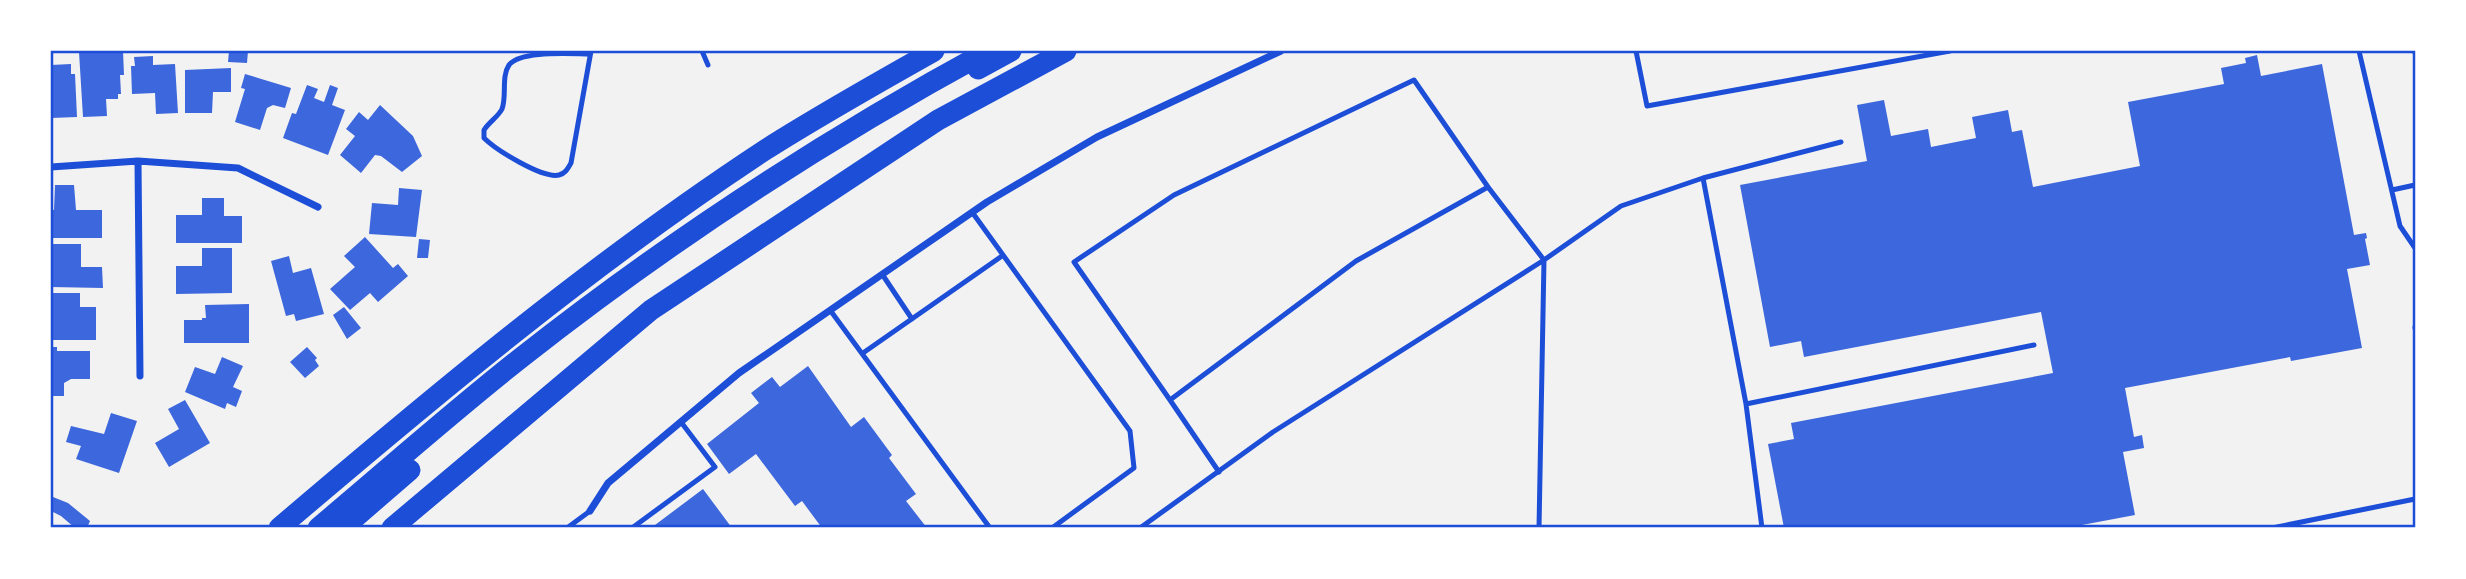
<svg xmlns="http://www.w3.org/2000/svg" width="2466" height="579" font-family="'Exo 2',sans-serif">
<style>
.building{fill:#3d67dc}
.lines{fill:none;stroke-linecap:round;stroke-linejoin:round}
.service{stroke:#1d4ed8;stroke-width:5}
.minor{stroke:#1d4ed8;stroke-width:7}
.motorway{stroke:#1d4ed8;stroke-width:21}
.neatline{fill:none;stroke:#1d4ed8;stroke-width:2.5}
</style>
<rect width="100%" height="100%" fill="#f2f2f2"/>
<path class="building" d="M123 51 124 75H120L121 94H118V99H106L107 116 83 117 79 52Z
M229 51H248L247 63 228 62Z
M2257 55 2261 76 2322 64 2354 235 2366 233 2367 238 2365 239 2370 265 2347 269 2362 348 2291 361 2290 357 2125 388 2134 437 2142 435 2144 448 2123 452 2135 515 2066 528H1784L1768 444 1794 439 1791 423 2053 373 2041 312 1804 357 1801 341 1770 347 1740 185 1867 161 1857 105 1884 100 1891 136 1928 129 1931 147 1976 138 1972 117 2008 110 2012 132 2022 130 2033 187 2140 166 2128 102 2224 84 2221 68 2246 63 2245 58Z
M153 56V65L175 64 178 113 156 114 155 93 132 94 131 66H135L134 57Z
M71 64V74H75L77 117 51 118V65Z
M231 68V92H213L212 113H185V70Z
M245 74 291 88 285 108 273 105 267 108 260 130 235 122 245 89 241 88Z
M307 85 318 89 314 98 324 102 330 85 338 88 332 105 345 110 328 155 283 138 292 113 296 114Z
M380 105 413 136 422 156 402 172 381 156 375 155 361 173 340 155 355 136 346 129 359 112 368 120Z
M55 185H74L76 210H102V238H51V210H54Z
M399 188 422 190 416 237 369 234 372 203 398 205Z
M202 198H224V216H242V243H176V215H202Z
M365 237 393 268 398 264 408 276 378 302 370 293 350 310 330 289 355 267 344 256Z
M419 239 430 240 428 258H417Z
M51 244H81V267H102L103 288 51 287Z
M202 248H232V293L176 294V266H202Z
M289 256 293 273 311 268 324 314 296 321 294 314 286 316 271 261Z
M51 293H80V307H96V340H51Z
M249 304V343H184V320H202V318H206L205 305Z
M344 307 361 328 347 339 333 315Z
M51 347H57V351H90V379H71L64 383V396H51Z
M307 347 317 358 315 360 319 366 305 378 290 362Z
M222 357 243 366 233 387 242 391 236 407 227 403 225 409 185 392 195 367 215 374Z
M808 366 851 427 864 417 892 455 889 458 916 494 906 501 927 528H822L802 501 795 506 756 454 729 474 707 444 759 403 751 393 772 377 780 387Z
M185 400 210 443 169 467 155 443 179 429 168 409Z
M111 413 137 421 119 473 76 459 81 446 66 442 71 426 104 434Z
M703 489 732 528H651Z
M53 497 68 503 90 521 87 528H75L61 516 51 511Z"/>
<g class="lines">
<path class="service" d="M702 51 708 65
M1636 51 1647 106 1950 51
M2359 51 2400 226 2415 248
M2413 51 2415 52
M590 54C571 54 520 50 509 65 501 77 507 96 502 109 498 117 489 122 484 130V138C496 150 543 179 559 175 566 173 568 168 571 163L591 51
M2392 190 2415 185
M972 212 1130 431 1134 468 1052 528
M882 274 912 319
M830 310 990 528
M2415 327V328
M863 353 1002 256
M1170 400 1074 262 1174 195 1414 80 1488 187
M1746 404 1703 178 1841 142
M1219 472 1170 400 1356 261 1488 187 1544 260 1539 528
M567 528 590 511
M632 528 715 467 681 422
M1140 528 1273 432 1544 260 1621 206 1703 178
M1762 528 1746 404 2034 345
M2272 528 2415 499"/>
<path class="minor" d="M138 161 140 376
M51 167 138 161 238 168 318 207
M590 511 608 483 739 373 987 202 1097 137 1281 51"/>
<path class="motorway" d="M978 69 1011 51
M279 528C435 395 593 263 765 150 820 115 877 83 934 51
M318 528C386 471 452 412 522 357 668 242 824 140 988 51
M343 528 410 470
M392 528 651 310 938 120 1066 51"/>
</g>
<rect width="2466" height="579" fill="none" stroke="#ffffff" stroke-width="105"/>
<rect x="52" y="52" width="2362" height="474" class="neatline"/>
</svg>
